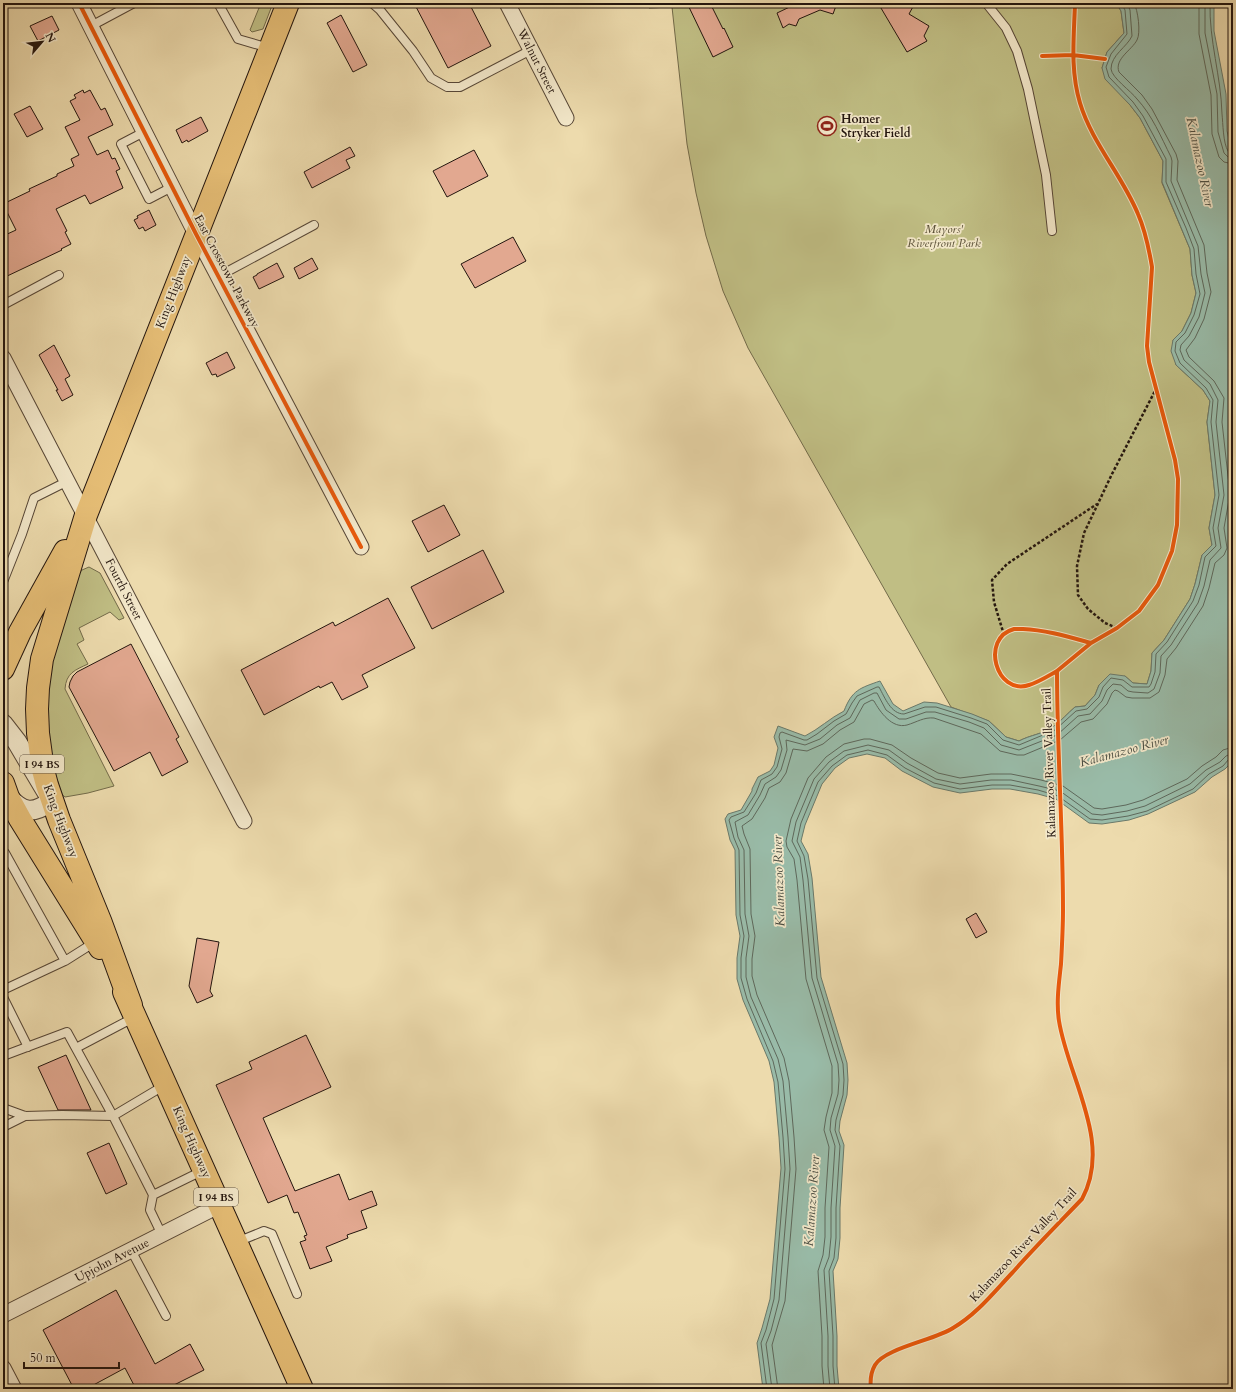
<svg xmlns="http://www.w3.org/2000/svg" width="1236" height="1392" font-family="Cardo,serif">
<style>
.green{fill:#c0be84;stroke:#726a49}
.water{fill:#99bba8;stroke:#6a796a}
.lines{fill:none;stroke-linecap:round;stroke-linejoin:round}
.shore{stroke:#5e685b;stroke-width:1}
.building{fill:#e2a890;stroke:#23150e}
.service-casing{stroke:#564636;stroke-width:10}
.minor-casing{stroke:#564636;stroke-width:17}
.tertiary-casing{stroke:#564636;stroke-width:21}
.primary-casing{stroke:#23150e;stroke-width:24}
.path{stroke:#23150e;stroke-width:2.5;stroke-dasharray:3 2;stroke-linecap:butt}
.service{stroke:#f3e8ca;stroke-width:8}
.minor{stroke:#f3e8ca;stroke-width:15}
.tertiary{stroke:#f3e8ca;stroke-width:19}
.primary{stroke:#e6be76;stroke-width:22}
.cycleway-casing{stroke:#f3e8ca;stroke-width:6}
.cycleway{stroke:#e8590c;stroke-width:4}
.labels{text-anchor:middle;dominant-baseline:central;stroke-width:3.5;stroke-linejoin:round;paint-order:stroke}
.shield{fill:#f3e8ca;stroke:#615446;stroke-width:1}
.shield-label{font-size:11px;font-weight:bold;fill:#23150e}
.street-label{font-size:12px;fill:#23150e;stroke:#f3e8ca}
.poi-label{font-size:12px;font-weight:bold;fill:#23150e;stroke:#f3e8ca;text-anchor:start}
.park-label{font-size:12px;font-style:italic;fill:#5a5037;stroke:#f3e8ca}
.water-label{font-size:13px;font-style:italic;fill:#4c4f44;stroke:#f3e8ca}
</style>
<rect width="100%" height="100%" fill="#eddbad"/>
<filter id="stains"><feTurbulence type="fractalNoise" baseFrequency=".005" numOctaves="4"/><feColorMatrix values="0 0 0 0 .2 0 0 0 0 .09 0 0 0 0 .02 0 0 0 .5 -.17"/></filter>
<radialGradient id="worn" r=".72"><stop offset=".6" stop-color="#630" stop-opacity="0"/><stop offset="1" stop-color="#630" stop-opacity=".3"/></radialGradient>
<path class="green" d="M261 3H273L263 29 252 32 250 30Z
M648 3H1116L1121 11 1124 33 1107 52 1102 68 1140 118 1163 161 1162 183 1190 249 1192 275 1196 293 1191 313 1182 331 1173 340 1176 365 1203 390 1210 401 1207 422 1215 495 1209 528 1212 545 1202 555 1195 584 1190 599 1164 640 1152 653 1151 671 1147 684 1133 683 1125 676 1099 685 1095 695 1085 706 1075 707C1068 713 1061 721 1054 726 1044 734 1030 735 1019 741L1006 737 989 721 951 707 748 348 723 291 706 236 696 193 687 144 672 7 649 8Z
M89 567 100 573 124 618 119 620 110 612 79 628 84 640 77 644 88 664C75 670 66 673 65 689L114 786 88 793 65 797 60 793 49 750 47 692 54 647 77 576 82 570Z"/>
<path class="water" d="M1116 3H1214V31L1226 94 1227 131 1233 156V761L1225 769 1212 777 1195 792 1148 814 1129 820 1102 824 1089 823 1056 799 1038 794 1010 789H992L960 793 933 787 902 771 885 758 867 754 849 758 835 768 822 784 805 825 801 841 808 854 812 878 821 977 847 1063 848 1080 847 1095 840 1121 839 1131 844 1145 840 1208V1238L838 1259 833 1271 837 1336V1366L839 1389H763L757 1343 762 1328 770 1299 781 1168 779 1137 774 1082 769 1061 743 1000 737 979V958L740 936 736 915 735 850 730 840 725 819 728 814 741 810 752 791V789L758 777 770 771 774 765 778 748 774 737 778 726 805 736C819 729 830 718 844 711 852 690 860 688 880 681L893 704 903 711 924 702 937 703 972 714 989 721 1006 737 1019 741C1030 735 1044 734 1054 726 1061 721 1068 713 1075 707L1085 706 1095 695 1099 685 1110 674 1125 676 1133 683 1147 684 1151 671 1152 653 1164 640 1190 599 1195 584 1202 555 1212 545 1209 528 1215 495 1207 422 1210 401 1203 390 1176 365 1171 351 1173 340 1182 331 1191 313 1196 293 1192 275 1190 249 1162 182 1163 161 1140 118 1130 105 1105 79 1102 68 1107 52 1124 33 1121 11Z"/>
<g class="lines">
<path class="shore" d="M1199 3V34L1211 95 1212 134 1219 157 1224 162 1233 164
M1205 3V33L1217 94 1218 132 1224 153 1228 157 1233 158
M1210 3C1209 41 1221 76 1222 114 1223 123 1223 143 1228 151 1229 153 1230 153 1233 153
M767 1389 761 1343 766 1330 774 1299 785 1169 783 1137 778 1082 773 1061 747 999 741 978V958L744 936 740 915 739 850 734 838 729 820 731 817 744 812 756 793 761 780 772 774 777 767 782 749 779 737 780 733 782 732 804 740H807L817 734 834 721 846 714 852 703 857 696 877 687H879C885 698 891 714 904 714L925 707H936L971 718 987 724 1003 740 1019 745 1055 730 1076 711 1087 709 1099 697 1103 687 1111 678 1123 680 1132 687H1149L1151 684 1155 672 1156 654 1167 642 1193 601 1199 585 1205 557 1216 546 1213 528 1219 495 1211 422 1213 400 1206 388 1180 363 1175 351 1176 342 1185 333 1194 315 1200 294 1196 274 1194 249 1186 228 1166 182V159L1143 116 1133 102 1109 77 1106 67 1111 54 1127 34 1125 10 1121 3
M772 1389 766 1344 771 1331 779 1300 790 1169 788 1137 783 1081 778 1059 751 997 746 977V958L749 936 745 914 744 850 738 837 735 822 748 815 760 795 765 784 776 777 781 770 787 750 786 740 805 745 820 739 837 725 850 718 860 700 874 693H877L886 710 899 719H906L926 712H935L969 722 984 728 1001 745 1019 750 1057 735 1078 716 1090 714 1102 701 1107 690 1113 684 1121 685 1128 691 1133 692 1148 693 1154 689 1160 673 1161 656 1171 645 1198 603 1204 586 1210 560 1221 548 1218 528 1224 495 1216 422 1218 400 1210 384 1184 360 1180 350 1181 345 1189 336 1199 317 1205 293 1201 274 1198 246 1171 181 1172 161 1171 157C1161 137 1152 115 1137 99 1131 91 1112 78 1111 69 1111 55 1127 47 1132 36L1130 10 1127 3
M778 1389 772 1345 785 1301 796 1169 794 1137 789 1081 784 1058 757 995 752 976V959L755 936 751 914 750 849 744 834 742 826 752 819 765 798 769 788 780 782 786 773 793 749 807 751 823 744 840 730 854 722 864 704 872 700 874 701C880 712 892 729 907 725 917 722 924 717 934 718L981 734 1000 751 1017 755H1024L1060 740 1081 722 1093 719 1107 704 1112 693 1115 690 1118 691 1126 697 1132 698H1150L1159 692 1165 675 1167 659 1176 648 1203 606 1209 588 1215 563 1224 555 1227 548 1224 528 1230 494 1222 422 1224 398 1214 381 1189 357 1186 350 1195 338 1204 319 1211 292 1207 273 1204 245 1177 180 1178 161 1176 154 1152 109 1142 95 1119 72C1114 59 1132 50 1137 40 1141 33 1138 10 1134 3
M824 1389 822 1366V1336L818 1271 823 1255 825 1237V1208L829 1147 824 1130 826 1117 832 1093V1066L806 979 797 880 794 859 787 847 786 841 791 819 808 778 826 757 844 744 864 739H870L892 745 911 758 938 773 960 778 991 774H1011L1041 780 1063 786 1094 808 1102 809 1126 805 1143 800 1187 779 1202 766 1216 757 1223 750 1233 747
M830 1389 828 1366V1336L824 1270 829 1257 831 1237V1208L835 1146 830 1130 831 1118 838 1094 839 1080 838 1064 812 978 803 880 800 857 792 841 796 822 814 779 829 762 844 751 868 745 889 750 907 763 936 779 960 784 991 780H1011L1039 786 1060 791 1092 814 1102 815 1127 811 1145 806 1190 784 1206 770 1220 762 1226 756 1233 753
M835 1389 833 1366V1336L829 1271 834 1258 836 1238V1208L840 1146 835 1130 836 1120 843 1095 844 1080 843 1064 817 978 808 879 804 856 797 841 801 823 818 782 832 766 847 755 868 750 887 755 905 768 934 783 960 789 992 785H1010L1038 790 1058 796 1090 819 1102 820 1128 816 1147 811 1193 789 1209 774 1223 766 1229 759H1233"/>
</g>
<path class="building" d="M414 3H469L491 46 448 68Z
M687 3H710L723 29 724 28 733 47 713 57Z
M798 3H837L833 14 820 10 799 19 796 26 789 24 783 28 777 13Z
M878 3H915L909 14 929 26 924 36 927 41 907 52Z
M341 15 367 65 353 72 327 23Z
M52 16 59 30 38 41 30 26Z
M83 90 84 93 90 90 101 110 105 108 113 125 88 137 97 155 108 150 112 159 115 158 120 169 116 171 123 188 90 204 85 195 56 209 67 231 65 232 71 244 61 249 62 250 3 278V236L16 230 3 204 30 191 29 189 57 176V174L74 166 71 159 79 155 65 127 80 120 70 101 76 98 74 95Z
M30 106 43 129 27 137 14 114Z
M201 117 208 131 188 142 187 140 182 143 176 130Z
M350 147 355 156 346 160 350 168 312 188 304 172Z
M474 150 488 176 447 197 433 171Z
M149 210 156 225 145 231 143 227 139 229 134 220 138 218 137 216Z
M513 237 526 261 475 288 461 264Z
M312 258 318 269 299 279 294 268Z
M277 263 284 277 259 289 253 277 257 275V274Z
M54 345 70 376 65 379 73 395 62 401 56 390H58L39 355Z
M227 352 235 368 217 377 216 374 212 375 206 363Z
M444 505 460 535 428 552 412 521Z
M483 550 504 592 432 629 411 587Z
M388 598 415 648 362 675 368 687 342 700 332 682 320 688 319 686 264 715 241 670 333 622 335 626Z
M131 644 179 737 176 739 188 762 162 776 150 752 114 771 69 687 70 682 73 676 77 672Z
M976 913 987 932 976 938 966 919Z
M197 938 219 942 210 991 213 996 197 1003 189 986Z
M306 1035 331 1087 263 1118 295 1191 339 1174 349 1200 372 1191 377 1205 361 1211 367 1228 347 1235 348 1238 326 1247 332 1261 310 1269 300 1242 306 1240 304 1236 307 1235 298 1212 294 1213 287 1195 268 1203 216 1085 252 1069 249 1062Z
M66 1055 91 1110H58L38 1067Z
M109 1143 127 1184 106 1194 87 1153Z
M116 1290 155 1364 190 1344 204 1370 166 1389H136L125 1368 86 1389H74L43 1330Z"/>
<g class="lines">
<defs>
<path id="service" d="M218 3 238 39 269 48
M372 3 380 10 413 51 431 78 447 87H460L531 50
M986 3 1006 28 1017 51 1028 89 1046 175 1052 231
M91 26 134 3
M144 132 121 144 149 199 172 187
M219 276 314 225
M3 305 59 275
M3 582 22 534 34 498 68 481
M3 852 5 853 65 961 95 942
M3 990 65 961
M3 997 28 1047
M76 1048 135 1017
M3 1056 67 1032 113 1116 62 1115 25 1116 3 1108
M165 1085 113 1116 153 1195 204 1170
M3 1127 25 1116
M153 1195 150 1210 162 1235
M237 1242 264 1231 272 1234 297 1294
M131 1250 166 1316"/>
<path id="minor" d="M79 3 196 234 361 547
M507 3 566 118
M3 358 244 821
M3 1315 220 1205
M3 1368 14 1389"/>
<path id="tertiary" d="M3 724 17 742 52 801C33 814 24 814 8 797"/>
<path id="primary" d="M3 669 20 632 65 551
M3 783 8 797 20 819 100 948
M124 992 302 1389
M131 1005 101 923 59 820 47 785 43 770 38 733 37 709 38 688 42 659 86 515 288 3"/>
</defs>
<use href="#service" class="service-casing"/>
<use href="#minor" class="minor-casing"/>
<use href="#tertiary" class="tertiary-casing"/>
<use href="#primary" class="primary-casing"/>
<path class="path" d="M1117 628 1105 623 1088 609 1078 595 1077 566 1084 533 1112 474 1156 389
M1004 635 994 602 992 580 1007 564 1097 504"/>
<use href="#service" class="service"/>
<use href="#minor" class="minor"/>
<use href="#tertiary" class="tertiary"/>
<use href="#primary" class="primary"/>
<defs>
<path id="cycleway" d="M79 3 196 234 361 547
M1042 56 1073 55 1105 59
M1057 671C1048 676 1039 682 1029 685 996 696 980 638 1014 629 1016 629 1020 629 1023 629 1046 630 1069 637 1091 643
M871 1389C870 1381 871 1372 875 1365 885 1348 935 1340 953 1328 977 1314 994 1292 1013 1272 1035 1247 1059 1223 1082 1199 1113 1142 1068 1078 1059 1021 1056 1002 1059 983 1061 964 1062 946 1063 928 1063 910 1063 830 1057 751 1057 671L1091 643 1117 628 1139 611 1158 585 1172 551 1177 525 1178 479 1175 460 1149 362 1147 346 1152 267C1149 249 1145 230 1138 214 1122 175 1092 143 1080 103 1070 70 1074 37 1075 3"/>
</defs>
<use href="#cycleway" class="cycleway-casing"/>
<use href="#cycleway" class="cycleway"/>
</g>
<defs>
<symbol id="stadium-ring" viewBox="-11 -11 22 22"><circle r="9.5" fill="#f3e8ca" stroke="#8f2418" stroke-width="1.5"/><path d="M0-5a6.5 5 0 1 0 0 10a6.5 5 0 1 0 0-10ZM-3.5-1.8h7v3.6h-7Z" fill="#8f2418"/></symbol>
</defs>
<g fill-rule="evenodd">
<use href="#stadium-ring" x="816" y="115" width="22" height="22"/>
</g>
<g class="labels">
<g class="shield">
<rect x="20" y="755" width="44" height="18" rx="3"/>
<rect x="194" y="1188" width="44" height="18" rx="3"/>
</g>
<g class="shield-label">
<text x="42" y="764">I 94 BS</text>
<text x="216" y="1197">I 94 BS</text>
</g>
<g class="street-label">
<text transform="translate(537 61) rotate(63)">Walnut Street</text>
<text transform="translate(227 271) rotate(62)">East Crosstown Parkway</text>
<text transform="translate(173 292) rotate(-69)">King Highway</text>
<text transform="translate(124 589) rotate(63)">Fourth Street</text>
<text transform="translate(1049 763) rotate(-92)">Kalamazoo River Valley Trail</text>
<text transform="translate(61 821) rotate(69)">King Highway</text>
<text transform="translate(192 1142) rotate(66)">King Highway</text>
<text transform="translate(1023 1245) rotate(-47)">Kalamazoo River Valley Trail</text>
<text transform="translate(112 1260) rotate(-27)">Upjohn Avenue</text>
</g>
<g class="poi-label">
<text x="841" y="119">Homer<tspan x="841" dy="14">Stryker Field</tspan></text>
</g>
<g class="park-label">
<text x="944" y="229">Mayors'<tspan x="944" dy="14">Riverfront Park</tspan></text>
</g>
<g class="water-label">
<text transform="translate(1200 162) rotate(78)">Kalamazoo River</text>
<text transform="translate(1124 751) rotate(-15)">Kalamazoo River</text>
<text transform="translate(779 881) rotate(-92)">Kalamazoo River</text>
<text transform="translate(812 1201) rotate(-86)">Kalamazoo River</text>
</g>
</g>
<rect width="1236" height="1392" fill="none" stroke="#eddbad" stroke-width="16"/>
<rect x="4" y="4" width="1228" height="1384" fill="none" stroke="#23150e" stroke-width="2"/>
<rect x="8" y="8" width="1220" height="1376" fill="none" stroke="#23150e"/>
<g transform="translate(42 42) rotate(62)" stroke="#f3e8ca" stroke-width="3" paint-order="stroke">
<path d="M0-3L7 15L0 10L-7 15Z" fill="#23150e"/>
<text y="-6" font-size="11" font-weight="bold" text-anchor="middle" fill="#23150e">N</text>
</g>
<path d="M24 1362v6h95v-6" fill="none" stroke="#23150e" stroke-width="2"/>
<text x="30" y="1362" font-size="12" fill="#23150e" stroke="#f3e8ca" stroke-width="3" paint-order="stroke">50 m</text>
<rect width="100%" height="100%" filter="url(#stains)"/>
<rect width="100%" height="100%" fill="url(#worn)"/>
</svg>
